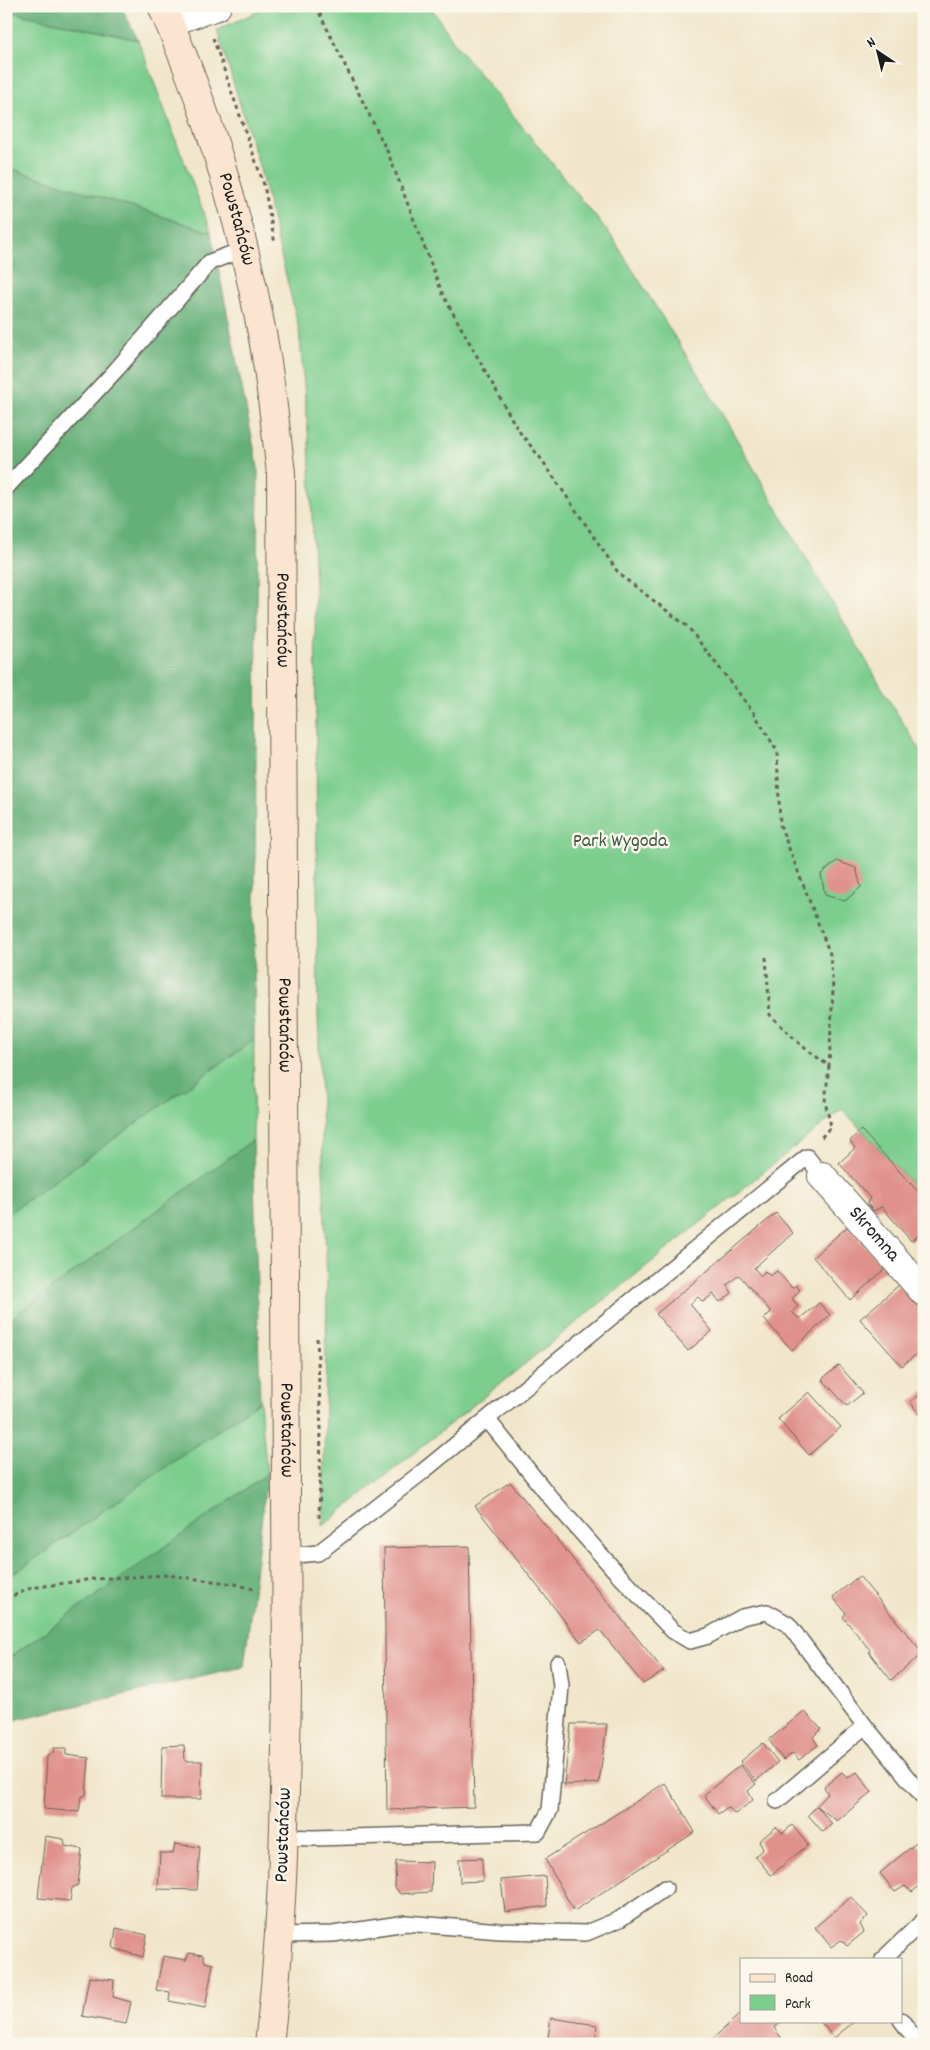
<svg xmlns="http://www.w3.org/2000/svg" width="930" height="2050" font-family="Dekko,sans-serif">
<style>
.green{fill:#7ccd8e;stroke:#4c7455}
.forest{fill:#65b079;stroke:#40664a}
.building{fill:#e0918c}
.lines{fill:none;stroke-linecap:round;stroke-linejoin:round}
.lane-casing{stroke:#676359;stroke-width:18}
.street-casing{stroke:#676359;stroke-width:30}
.secondary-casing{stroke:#676359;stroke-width:30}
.path{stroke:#676359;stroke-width:3;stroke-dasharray:4 4;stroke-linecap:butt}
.lane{stroke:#fff;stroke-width:15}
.street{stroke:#fff;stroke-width:28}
.secondary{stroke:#fce5d0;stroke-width:28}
.labels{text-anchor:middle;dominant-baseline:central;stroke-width:5;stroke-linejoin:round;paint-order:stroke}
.street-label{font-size:20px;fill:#1c1c1c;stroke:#fbf7ec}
.park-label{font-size:20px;fill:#3e5a44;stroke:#fbf7ec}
</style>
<rect width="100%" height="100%" fill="#fbf7ec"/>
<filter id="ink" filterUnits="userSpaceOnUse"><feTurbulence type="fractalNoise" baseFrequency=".02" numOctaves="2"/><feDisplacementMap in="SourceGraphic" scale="10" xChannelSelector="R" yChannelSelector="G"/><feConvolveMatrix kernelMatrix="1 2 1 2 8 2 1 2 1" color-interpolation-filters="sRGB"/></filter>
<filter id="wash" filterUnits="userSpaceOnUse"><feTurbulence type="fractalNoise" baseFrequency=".0096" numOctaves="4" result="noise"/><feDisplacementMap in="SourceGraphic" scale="20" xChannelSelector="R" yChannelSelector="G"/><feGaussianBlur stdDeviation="1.12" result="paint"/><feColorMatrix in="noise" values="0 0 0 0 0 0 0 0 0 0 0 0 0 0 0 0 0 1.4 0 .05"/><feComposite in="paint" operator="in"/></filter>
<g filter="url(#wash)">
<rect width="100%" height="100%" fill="#f1e6cb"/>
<path class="green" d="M270 6H430L456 45 612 237 708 390 895 710 924 756V1197L842 1109 323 1526 327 1286 318 1015 315 589 309 443 299 329 260 169 217 30Z
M6 11 138 40 211 232 6 167Z
M254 1040 253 1140 6 1322V1215Z
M260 1401 267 1474 6 1660V1579Z"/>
<path class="forest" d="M6 6H121L138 40 6 11Z
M6 167 211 232 258 468 254 1040 6 1215Z
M253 1140 260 1401 6 1579V1322Z
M267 1474 244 1667 6 1722V1660Z"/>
<g id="blocks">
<path class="building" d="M837 861 856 868 861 887 845 901 825 895 821 874Z
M861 1130 924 1198V1231L911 1241 882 1207 873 1211 867 1203 870 1198 839 1163 855 1148 850 1141Z
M776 1213 793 1233 754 1268 761 1276 765 1271 770 1276 777 1271 792 1288 796 1285 800 1290 792 1299 798 1306 792 1312 799 1319 819 1303 830 1315 792 1350 764 1319 771 1312 739 1275 727 1285 732 1293 720 1302 713 1294 703 1302 698 1297 690 1304 712 1331 688 1351 656 1314Z
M848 1226 885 1269 850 1300 813 1257Z
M899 1285 924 1311V1348L902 1366 860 1319Z
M839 1365 863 1393 847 1406 822 1379Z
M809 1392 841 1427 809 1455 778 1419Z
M924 1392V1414L921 1416 910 1402Z
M510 1482 664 1671 643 1684 600 1630 581 1642 475 1506Z
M469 1546 474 1807 387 1810 384 1548Z
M859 1576 923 1653 891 1680 869 1652 870 1650 843 1617 846 1613 833 1597Z
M804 1711 821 1729 813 1737 818 1745 799 1760 793 1753 783 1760 769 1740Z
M571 1724H607L599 1783 564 1785Z
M763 1743 778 1762 756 1781 740 1762Z
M184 1745 185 1761H202L201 1799H161L162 1746Z
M54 1748H66V1755L89 1758 86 1795 81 1797 79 1812 44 1809 47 1756 53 1753Z
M740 1765 756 1784 748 1791 753 1800 735 1814 728 1807 718 1814 704 1795Z
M842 1772 848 1778 857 1772 872 1792 837 1821 817 1806 832 1824 823 1832 808 1815 828 1794 824 1787Z
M665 1783 695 1832 574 1911 545 1859Z
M792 1825 808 1845 771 1875 755 1856 763 1849 759 1841 776 1827 783 1833Z
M45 1836 64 1839 65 1846 82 1849 78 1885 72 1888 70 1901 38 1898Z
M916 1843 924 1852V1882L912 1892 905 1886 895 1892 880 1873Z
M175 1844 200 1847 197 1890 158 1889 160 1853H173Z
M482 1858 483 1881 460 1882 459 1859Z
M396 1861 432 1862 431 1892 400 1894 395 1887Z
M545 1876 547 1906 505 1912 501 1880Z
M851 1897 868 1916 860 1924 864 1932 847 1946 841 1940 831 1947 815 1927Z
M116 1928 147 1935 143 1957 113 1948Z
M189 1953 203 1955 205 1962 213 1964 205 2008 169 2001 170 1992 156 1990 163 1956 186 1960Z
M89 1977 114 1980 113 1997 131 2002 126 2024 82 2016Z
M741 2013V2021H782L774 2028 786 2044H707Z
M551 2018 597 2025 595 2044H547Z
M820 2021H855L834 2038Z"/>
</g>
</g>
<g filter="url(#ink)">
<use href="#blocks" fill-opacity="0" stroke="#676359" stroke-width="1"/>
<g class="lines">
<defs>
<path id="lane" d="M6 488 116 370 210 262 244 249
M487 1419 549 1496 617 1573 673 1631 690 1641 708 1636 742 1617 767 1612 788 1624 865 1726 924 1798
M286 1556 318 1553 421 1473 807 1157 822 1176
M777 1801 865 1726
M285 1837 313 1838 538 1832 550 1810 561 1686 558 1663
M279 1935 333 1934 406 1923 500 1931 586 1933 620 1919 665 1888
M883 1959 924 1920
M901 2020 919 2044"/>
<g id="street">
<path d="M169 22 217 6"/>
<path id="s1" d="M822 1176 924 1292"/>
</g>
<g id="secondary">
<path id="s2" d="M162 6C208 110 241 222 262 333 271 379 275 426 281 473L287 1692C285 1810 283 1927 269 2044"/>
</g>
</defs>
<use href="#lane" class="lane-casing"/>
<use href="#street" class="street-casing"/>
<use href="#secondary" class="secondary-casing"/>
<path class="path" d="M316 6 388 153 443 295 518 430 542 460 619 574 688 627 754 713 777 751 780 825 830 954 833 989 829 1066
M213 38 264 185 275 244
M766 957 770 1015 802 1046 829 1066 825 1102 831 1126 821 1138
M317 1338 321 1429 319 1521
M6 1599 31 1588 93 1579 167 1575 235 1584 257 1590"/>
<use href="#lane" class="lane"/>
<use href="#street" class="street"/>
<use href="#secondary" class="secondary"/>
</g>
</g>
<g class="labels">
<g class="street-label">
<text stroke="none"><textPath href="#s2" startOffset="226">Powstańców</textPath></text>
<text stroke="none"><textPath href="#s2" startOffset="631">Powstańców</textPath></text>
<text stroke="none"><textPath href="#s2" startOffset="1036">Powstańców</textPath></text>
<text stroke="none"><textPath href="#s1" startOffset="78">Skromna</textPath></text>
<text stroke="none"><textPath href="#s2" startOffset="1441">Powstańców</textPath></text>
<text transform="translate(284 1835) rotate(-88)">Powstańców</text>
</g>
<g class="park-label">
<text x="620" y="842">Park Wygoda</text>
</g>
</g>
<rect width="930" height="2050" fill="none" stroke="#fbf7ec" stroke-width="25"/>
<rect x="740" y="1958" width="162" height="65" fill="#fbf7ec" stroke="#a29f99"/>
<rect x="750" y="1974" width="25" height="8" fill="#fce5d0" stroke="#a29f99"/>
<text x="785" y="1982" font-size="15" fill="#1c1c1c">Road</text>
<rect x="750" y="1995" width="25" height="15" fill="#7ccd8e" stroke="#a29f99"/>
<text x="785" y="2008" font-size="15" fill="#1c1c1c">Park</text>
<g transform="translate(878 52) rotate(325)" stroke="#fbf7ec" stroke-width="4" paint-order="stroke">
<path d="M0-4L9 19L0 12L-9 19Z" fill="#1c1c1c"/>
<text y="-8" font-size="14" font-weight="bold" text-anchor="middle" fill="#1c1c1c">N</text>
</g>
</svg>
